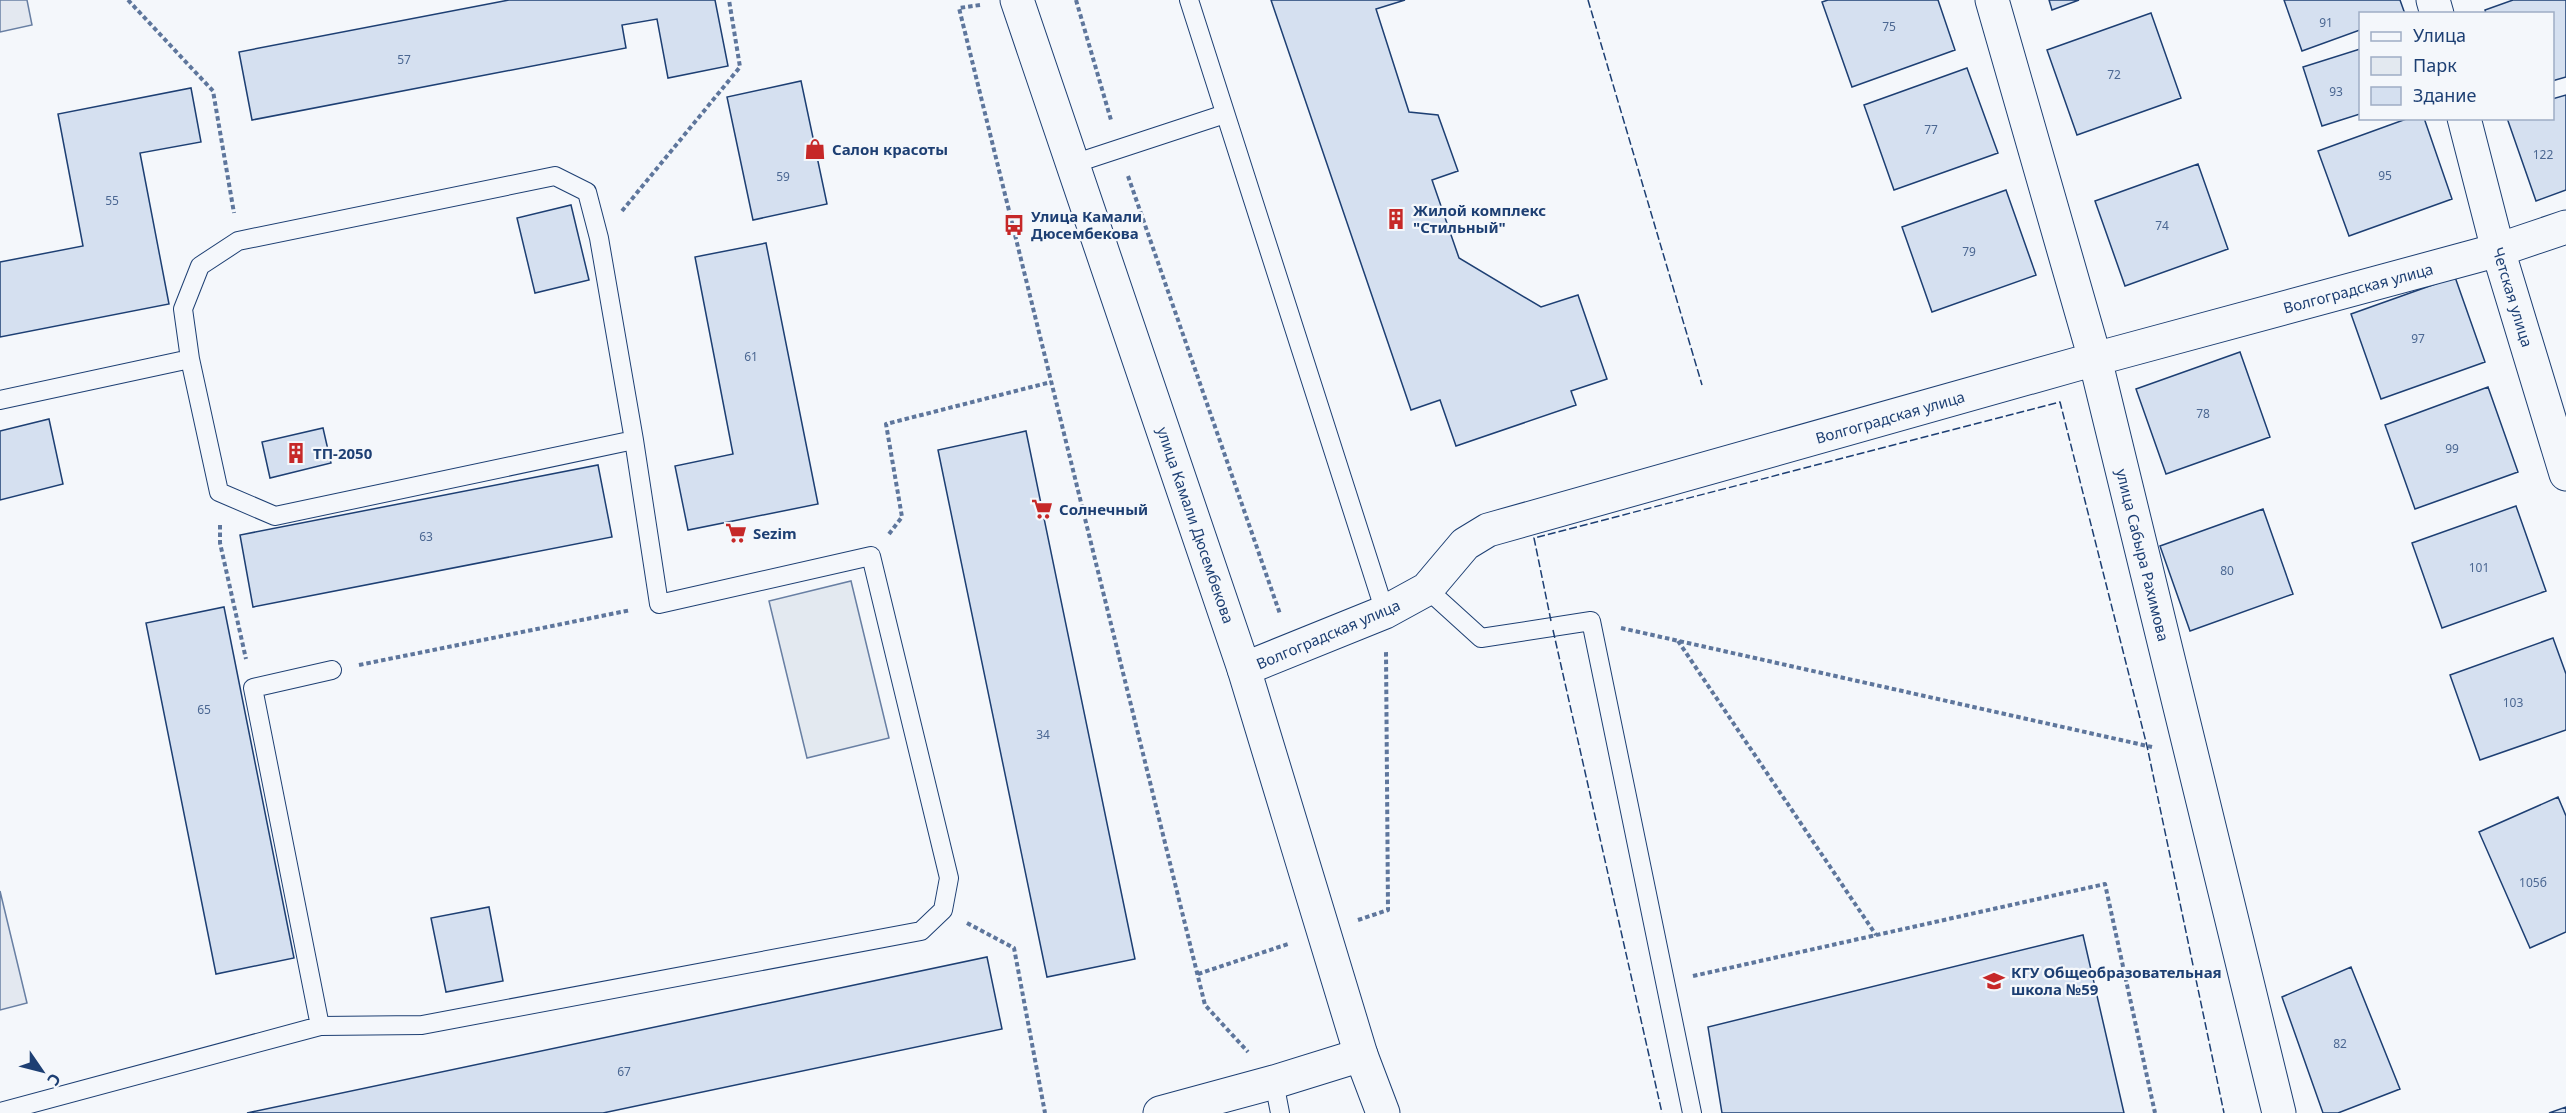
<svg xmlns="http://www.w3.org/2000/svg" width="2566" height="1113" font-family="'Noto Sans',sans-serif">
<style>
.green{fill:#e3e9f0;stroke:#687fa3;stroke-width:1.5}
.parking{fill:#e3e8f0;stroke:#687fa3;stroke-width:1.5}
.building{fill:#d5e0f0;stroke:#1d3f73;stroke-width:1.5}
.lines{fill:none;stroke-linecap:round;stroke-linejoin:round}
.service-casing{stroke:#1d3f73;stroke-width:20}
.minor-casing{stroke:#1d3f73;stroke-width:35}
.tertiary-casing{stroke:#1d3f73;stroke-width:35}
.secondary-casing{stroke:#1d3f73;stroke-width:35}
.path{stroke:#5e769c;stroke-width:4;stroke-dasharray:4.5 3;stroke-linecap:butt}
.service{stroke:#f4f7fb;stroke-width:18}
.minor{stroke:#f4f7fb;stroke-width:33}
.tertiary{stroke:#f4f7fb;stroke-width:33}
.secondary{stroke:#f4f7fb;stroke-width:33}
.fence{stroke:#1d3f73;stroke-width:1.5;stroke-dasharray:8 3;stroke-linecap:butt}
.labels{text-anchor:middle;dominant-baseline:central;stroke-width:4.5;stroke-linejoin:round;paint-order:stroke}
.number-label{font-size:12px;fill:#4b6792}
.poi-label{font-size:15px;font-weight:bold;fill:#1d3f73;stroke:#f4f7fb;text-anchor:start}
.street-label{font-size:15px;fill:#1d3f73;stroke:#f4f7fb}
</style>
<rect width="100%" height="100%" fill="#f4f7fb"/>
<path class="green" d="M851 581 889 738 807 758 769 601Z"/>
<path class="parking" d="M0 0H27L32 25 0 32Z
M0 891 27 1003 0 1010Z"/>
<path class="building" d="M509 0H715L728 66 668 78 657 19 622 25 626 48 252 120 239 52Z
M1271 0H1405L1376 9 1409 112 1438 115 1458 171 1432 180 1459 258 1541 307 1578 295 1607 379 1571 391 1576 405 1456 446 1440 400 1411 410Z
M1828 0H1938L1955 50 1852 87 1822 2Z
M2049 0H2079L2052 10Z
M2284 0H2400L2405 14H2360V30L2302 51Z
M2513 0H2566V77L2552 81V14H2486L2485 10Z
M2151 13 2181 98 2077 135 2047 50Z
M2360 49V114L2322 126 2303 67Z
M1967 68 1998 153 1894 190 1864 105Z
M801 81 827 204 753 220 727 97Z
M191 88 201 142 140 153 169 304 0 337V262L83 246 58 114Z
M2566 95V190L2536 201 2507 118H2552V99Z
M2409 118H2424L2452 199 2349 236 2318 151Z
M2198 164 2228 249 2125 286 2095 201Z
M2006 190 2036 275 1932 312 1902 227Z
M571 205 589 280 535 293 517 218Z
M766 243 818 504 688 530 675 466 733 454 695 257Z
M2455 277 2485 362 2381 399 2351 314Z
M2240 352 2270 437 2166 474 2136 389Z
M2488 387 2518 472 2415 509 2385 425Z
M49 419 63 484 0 500V431Z
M323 428 331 463 270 478 262 442Z
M1026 431 1135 959 1047 977 938 450Z
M598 465 612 537 253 607 240 535Z
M2516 506 2546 591 2442 628 2412 543Z
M2263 509 2293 594 2190 631 2160 546Z
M224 607 294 958 216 974 146 623Z
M2553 638 2566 674V730L2480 760 2450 675Z
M2558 797 2566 816V932L2530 948 2479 832Z
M489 907 503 981 446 992 431 918Z
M2083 935 2124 1113H1722L1708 1027Z
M987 957 1002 1029 603 1113H247Z
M2351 967 2400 1089 2338 1113H2323L2282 997Z
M2566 1107V1113H2549Z"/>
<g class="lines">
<defs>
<path id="service" d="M1189 0 1385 612
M1073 164 1225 114
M555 176 587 192 599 238 634 440 275 516 219 492 190 359 183 309 200 266 238 241Z
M0 400 190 359
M1427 589 1481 638 1591 621 1692 1113
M320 1026 253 688 332 670
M1274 1082 1280 1113
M0 1112 320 1026 422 1025 921 931 943 910 949 878 871 556 659 604 634 440"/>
<path id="minor" d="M1992 0 2095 359 2279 1113
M1244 669 1385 612 1427 589 1465 544 1488 530 2095 359 2498 250 2566 227"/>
<path id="tertiary" d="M2433 0 2437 14
M2464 118 2498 250 2566 474
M1160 1113 1274 1082 1361 1055"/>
<path id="secondary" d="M1017 0 1244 669 1361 1055 1383 1113"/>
</defs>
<use href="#service" class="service-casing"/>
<use href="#minor" class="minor-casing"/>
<use href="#tertiary" class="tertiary-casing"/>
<use href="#secondary" class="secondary-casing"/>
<path class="path" d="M128 0 213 91 234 213
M1076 0 1111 120
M980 5 959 8 1205 1005 1248 1052
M1128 176 1280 614
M622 211 740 67 729 0
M220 525V543L246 659
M889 534 902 517 886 424 1051 382
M1621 628 2152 747
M1678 641 1876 935
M359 665 631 610
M1358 920 1388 910 1386 652
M967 923 1014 948 1045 1113
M1198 974 1288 944
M1693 976 2105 884 2155 1113"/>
<use href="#service" class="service"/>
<use href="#minor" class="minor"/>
<use href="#tertiary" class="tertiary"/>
<use href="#secondary" class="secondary"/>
<path class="fence" d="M1588 0 1702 385
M1551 621 1534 538 2060 402 2147 746 2224 1113
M1553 630 1662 1113"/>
</g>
<defs>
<symbol id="shop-bare" viewBox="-9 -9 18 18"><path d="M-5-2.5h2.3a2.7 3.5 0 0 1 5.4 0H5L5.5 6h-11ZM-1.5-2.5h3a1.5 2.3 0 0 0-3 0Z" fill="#c62828" stroke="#f4f7fb" stroke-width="2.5" paint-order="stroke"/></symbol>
<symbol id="building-bare" viewBox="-9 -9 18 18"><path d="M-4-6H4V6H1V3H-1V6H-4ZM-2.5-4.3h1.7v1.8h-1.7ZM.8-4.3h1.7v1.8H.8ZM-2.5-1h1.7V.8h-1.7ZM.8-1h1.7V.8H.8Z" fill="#c62828" stroke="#f4f7fb" stroke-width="2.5" paint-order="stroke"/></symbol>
<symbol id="bus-bare" viewBox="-9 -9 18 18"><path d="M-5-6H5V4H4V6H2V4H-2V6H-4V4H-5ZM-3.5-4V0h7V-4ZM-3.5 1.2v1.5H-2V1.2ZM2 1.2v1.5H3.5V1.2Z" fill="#c62828" stroke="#f4f7fb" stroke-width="2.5" paint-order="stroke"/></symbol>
<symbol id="supermarket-bare" viewBox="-9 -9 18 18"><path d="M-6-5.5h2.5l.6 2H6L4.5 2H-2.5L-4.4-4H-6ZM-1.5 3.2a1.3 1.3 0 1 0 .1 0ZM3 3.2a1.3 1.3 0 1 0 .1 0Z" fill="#c62828" stroke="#f4f7fb" stroke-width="2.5" paint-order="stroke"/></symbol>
<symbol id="school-bare" viewBox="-9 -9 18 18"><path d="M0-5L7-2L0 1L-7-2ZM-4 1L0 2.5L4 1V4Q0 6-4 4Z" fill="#c62828" stroke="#f4f7fb" stroke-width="2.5" paint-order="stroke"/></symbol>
</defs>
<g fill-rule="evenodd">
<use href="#shop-bare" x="800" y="134" width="30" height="30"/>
<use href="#building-bare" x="1381" y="204" width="30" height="30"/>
<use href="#bus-bare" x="999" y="210" width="30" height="30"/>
<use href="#building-bare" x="281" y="438" width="30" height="30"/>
<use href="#supermarket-bare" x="1027" y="494" width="30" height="30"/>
<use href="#supermarket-bare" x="721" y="518" width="30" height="30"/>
<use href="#school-bare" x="1979" y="966" width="30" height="30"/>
</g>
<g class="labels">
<g class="number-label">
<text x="2326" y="22">91</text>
<text x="1889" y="26">75</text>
<text x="404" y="59">57</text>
<text x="2114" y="74">72</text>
<text x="2336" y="91">93</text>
<text x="1931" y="129">77</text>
<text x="2543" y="154">122</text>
<text x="2385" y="175">95</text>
<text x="783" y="176">59</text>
<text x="112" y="200">55</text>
<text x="2162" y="225">74</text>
<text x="1969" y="251">79</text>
<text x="2418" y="338">97</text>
<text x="751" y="356">61</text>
<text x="2203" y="413">78</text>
<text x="2452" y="448">99</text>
<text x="426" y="536">63</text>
<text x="2479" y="567">101</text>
<text x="2227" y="570">80</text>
<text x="2513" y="702">103</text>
<text x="204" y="709">65</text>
<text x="1043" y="734">34</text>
<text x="2533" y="882">105б</text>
<text x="2340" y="1043">82</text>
<text x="624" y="1071">67</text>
</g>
<g class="poi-label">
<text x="832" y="149">Салон красоты</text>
<text x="1413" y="210">Жилой комплекс<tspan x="1413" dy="17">"Стильный"</tspan></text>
<text x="1031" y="216">Улица Камали<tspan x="1031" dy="17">Дюсембекова</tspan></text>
<text x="313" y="453">ТП-2050</text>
<text x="1059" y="509">Солнечный</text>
<text x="753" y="533">Sezim</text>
<text x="2011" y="972">КГУ Общеобразовательная<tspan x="2011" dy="17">школа №59</tspan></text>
</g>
<g class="street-label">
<text transform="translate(2358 288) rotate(-15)">Волгоградская улица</text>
<text transform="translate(2513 297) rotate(73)">Четская улица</text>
<text transform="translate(1890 417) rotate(-16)">Волгоградская улица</text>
<text transform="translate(1196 525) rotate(71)">улица Камали Дюсембекова</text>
<text transform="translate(2143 555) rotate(76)">улица Сабыра Рахимова</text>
<text transform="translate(1328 634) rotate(-23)">Волгоградская улица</text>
</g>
</g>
<rect x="2359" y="12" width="195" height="108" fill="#f4f7fb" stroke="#9eadc5" stroke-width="1.5"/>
<rect x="2371" y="32" width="30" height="9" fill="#f4f7fb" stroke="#9eadc5" stroke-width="1.5"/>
<text x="2413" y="42" font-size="18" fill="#1d3f73">Улица</text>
<rect x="2371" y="57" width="30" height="18" fill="#e3e9f0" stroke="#9eadc5" stroke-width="1.5"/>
<text x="2413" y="72" font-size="18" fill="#1d3f73">Парк</text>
<rect x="2371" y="87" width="30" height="18" fill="#d5e0f0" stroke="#9eadc5" stroke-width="1.5"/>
<text x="2413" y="102" font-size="18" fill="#1d3f73">Здание</text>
<g transform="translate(42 1071) rotate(125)" stroke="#f4f7fb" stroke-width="4.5" paint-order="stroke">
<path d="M0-4.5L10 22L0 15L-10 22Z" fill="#1d3f73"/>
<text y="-9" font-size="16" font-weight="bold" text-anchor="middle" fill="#1d3f73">С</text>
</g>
</svg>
